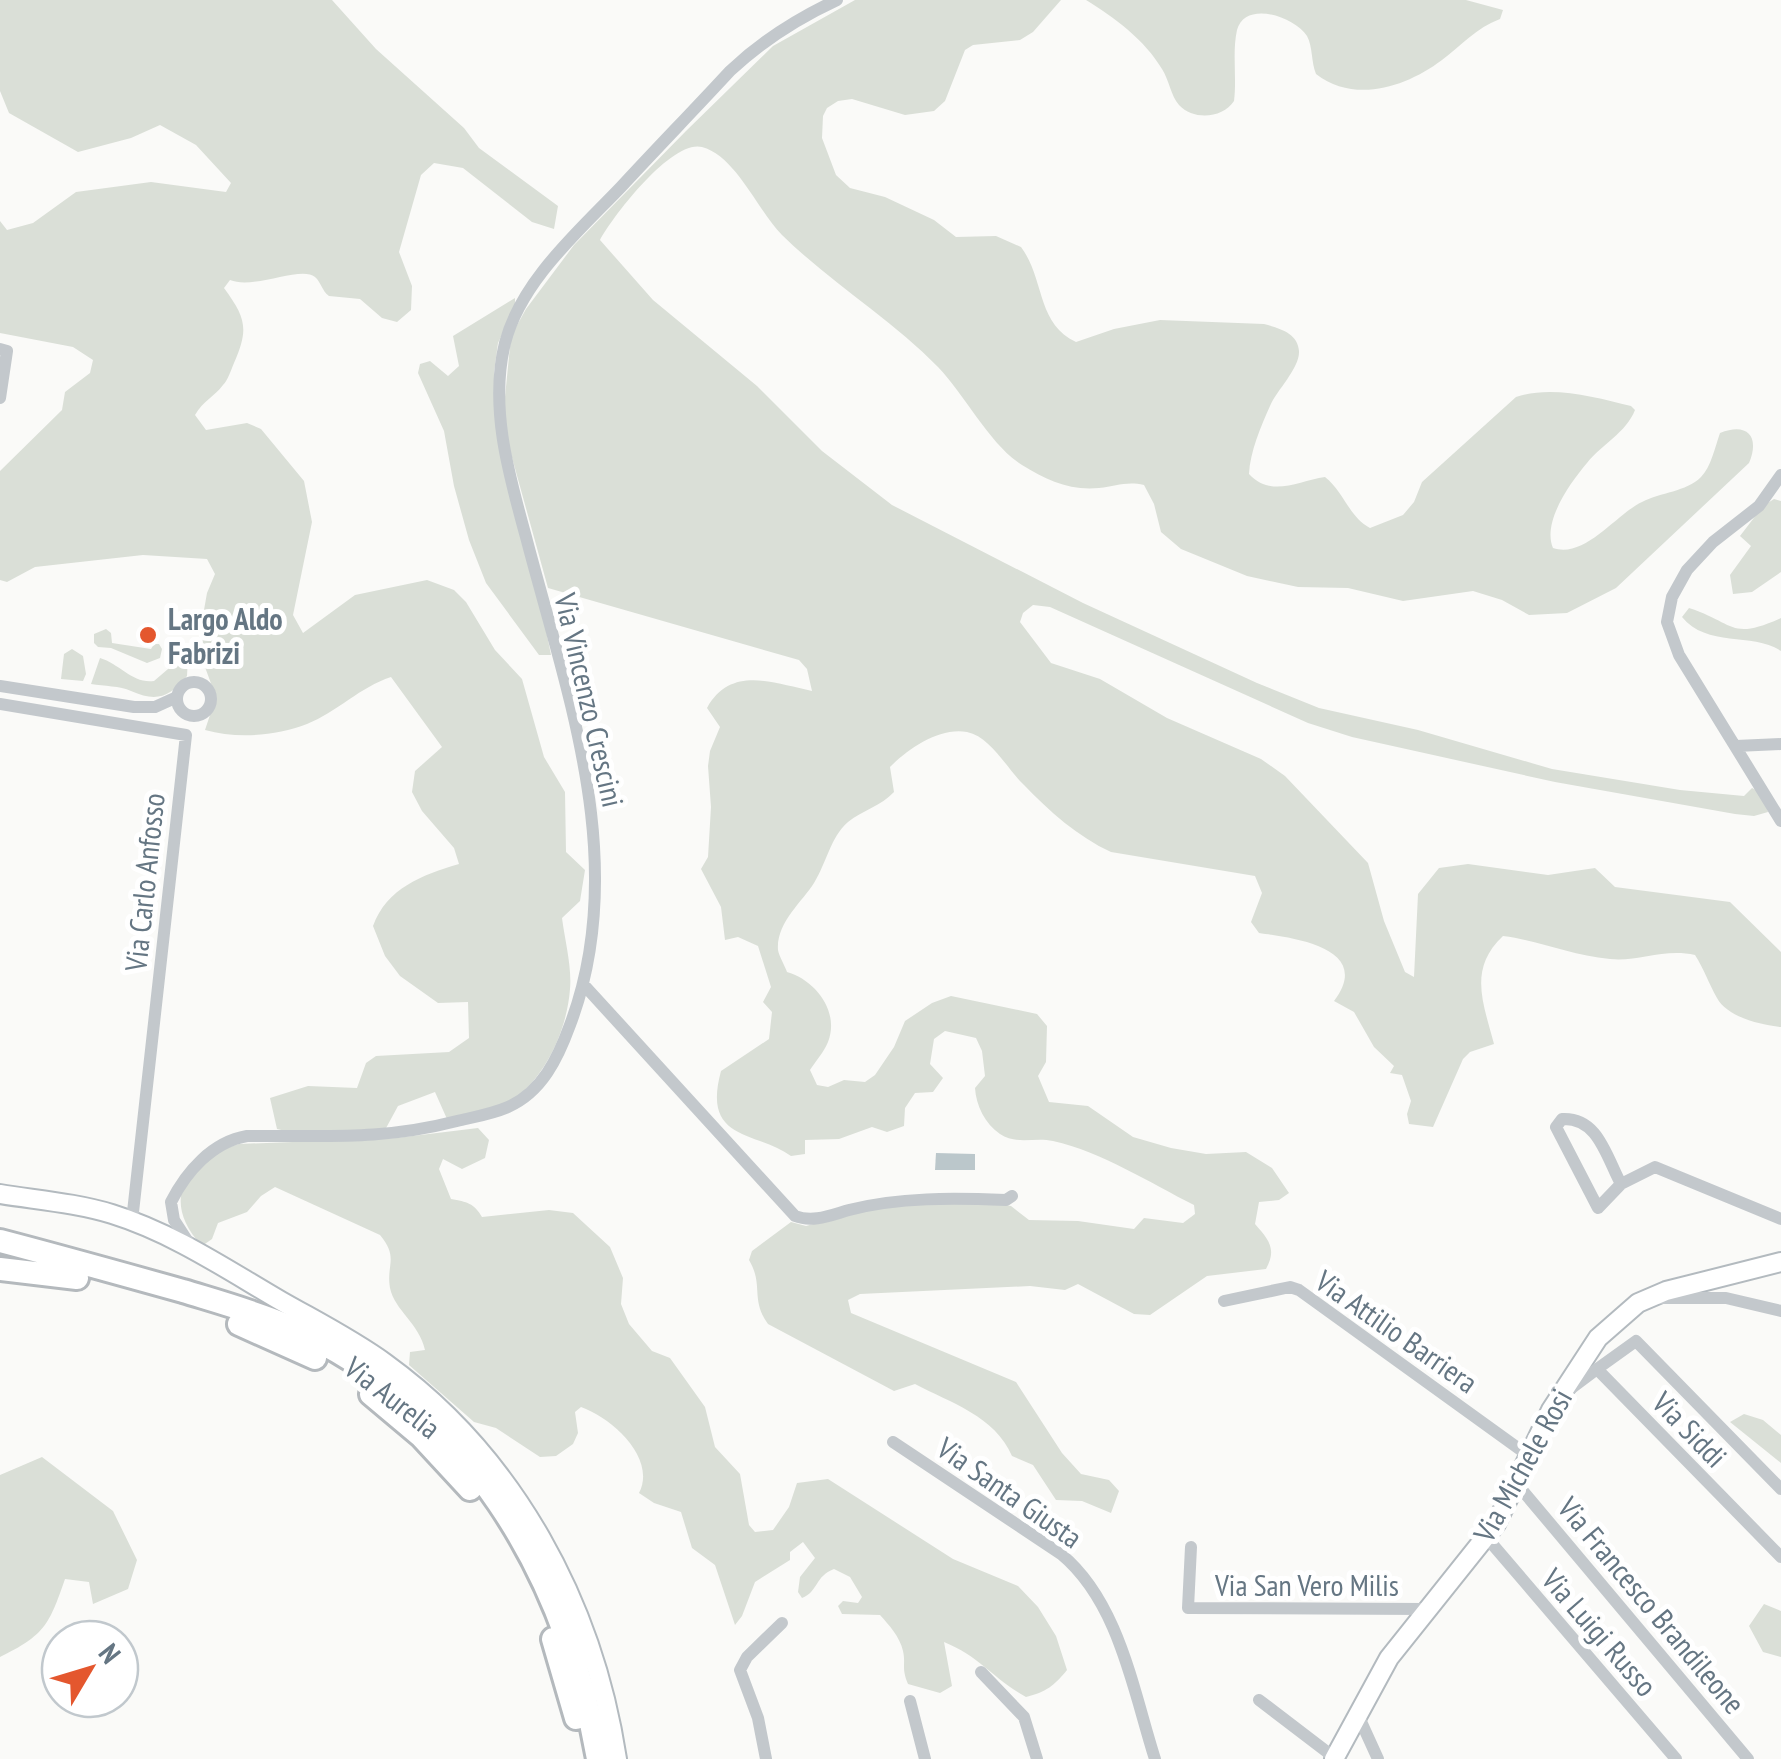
<svg xmlns="http://www.w3.org/2000/svg" width="1781" height="1759" font-family="'PT Sans Narrow',sans-serif">
<style>
.green{fill:#dadfd7}
.water{fill:#bbc7cb}
.lines{fill:none;stroke-linecap:round;stroke-linejoin:round}
.secondary-casing{stroke:#b3babf;stroke-width:22}
.highway-casing{stroke:#b4b9bd;stroke-width:28}
.street{stroke:#c3c8cc;stroke-width:12}
.secondary{stroke:#fff;stroke-width:18}
.highway{stroke:#fff;stroke-width:22}
.poi-dot{fill:#e4572e;stroke:#fff;stroke-width:4}
.labels{text-anchor:middle;dominant-baseline:central;stroke-width:10;stroke-linejoin:round;paint-order:stroke}
.poi-label{font-size:30px;font-weight:bold;fill:#657683;stroke:#fff;text-anchor:start}
.street-label{font-size:30px;fill:#657683;stroke:#fff}
</style>
<rect width="100%" height="100%" fill="#fafaf8"/>
<path class="green" d="M0 0H332L376 49 464 128 479 148 558 206 554 229 532 222 463 168 434 163 421 175 399 252 412 286 411 310 397 322 382 318 360 299 329 296C322 291 321 282 315 277 301 265 254 290 230 280L224 288C246 318 249 329 234 363 231 370 228 380 223 385 214 397 203 401 195 415L206 430 247 423 261 429 304 481 312 522 293 615 303 633 355 595 427 580 454 590 466 602 495 650 522 679 544 757 565 792 566 852 585 870 580 901 562 918C565 941 572 967 570 989 567 1032 542 1087 501 1107 485 1114 463 1115 447 1119L435 1092 398 1106 385 1130 299 1134 277 1129 270 1098 308 1086 357 1088 366 1063 376 1056 449 1052 469 1038 468 1002 438 1003 400 976 385 956 373 926C387 888 422 875 459 864L454 848 422 811 412 792 415 771 442 747 391 677C360 687 337 712 307 724 276 736 237 739 205 730L216 697 202 659 199 638 207 593 215 574 207 559 143 555 35 567 7 582 0 580V471L62 410 65 392 90 373 93 360 73 347 0 333V221L7 230 33 223 76 192 151 182 226 192 231 183 196 145 160 125 131 138 78 152 9 113 0 91Z
M855 0H1061L1033 32 1020 40 973 45 965 50 945 101 934 111 905 115 852 99 838 101 827 108 823 116 822 138 836 175 850 188 885 197 934 220 956 237 996 236 1021 247C1045 279 1036 323 1076 342L1114 329 1160 320 1264 324C1279 328 1298 333 1299 351 1300 368 1277 390 1270 406 1261 426 1250 452 1249 474 1271 498 1298 481 1325 477 1344 492 1349 517 1370 528L1403 515 1414 502 1422 482 1516 397C1551 385 1595 397 1631 406L1635 410C1626 433 1602 444 1587 463 1570 483 1542 522 1553 548 1585 559 1616 514 1642 502 1661 492 1686 492 1701 477 1711 467 1715 447 1720 433 1748 422 1760 437 1749 463L1616 588 1567 613 1529 615 1502 600 1473 591 1403 601 1348 588 1298 587 1247 576 1181 549 1161 532 1154 504 1144 485C1127 481 1116 486 1099 488 1070 491 1046 480 1022 465 990 445 965 395 938 367 891 319 831 283 782 235 758 211 736 156 702 147 672 139 613 216 600 240L653 300 757 386 822 451 892 505 1083 603 1257 683 1319 708 1418 730 1552 769 1680 790 1744 796 1752 788 1764 794 1768 812 1754 816 1735 814 1555 782 1352 737 1308 723 1050 607 1033 605 1023 613 1020 622 1051 663 1100 679 1167 718 1261 759 1285 776 1368 863 1384 921 1405 972 1414 977 1418 894 1439 868 1468 864 1548 875 1595 868 1615 887 1730 902 1781 952V1027C1761 1025 1727 1017 1717 998 1709 984 1704 969 1695 955 1664 948 1638 962 1610 959 1570 955 1541 941 1503 936 1468 969 1483 1002 1494 1044L1470 1052 1463 1059 1433 1127 1409 1124 1407 1114 1411 1101 1402 1075 1390 1073 1394 1066 1374 1047 1354 1012 1334 1001C1374 948 1294 938 1259 933L1251 922 1262 893 1255 876 1111 852C1078 837 1049 811 1024 785 1007 769 991 737 967 732 939 727 908 749 890 767L894 792C881 806 863 810 848 822 830 838 827 862 814 883 802 902 776 923 778 950 779 956 785 966 787 972 815 980 840 1011 828 1042 824 1052 815 1062 810 1070L817 1085 828 1087 844 1080 865 1082 875 1075 894 1047 905 1021 932 1003 951 996 1037 1014 1047 1026 1046 1062 1038 1076 1049 1102 1088 1106 1133 1137 1171 1148 1206 1154 1246 1152 1272 1168 1289 1193 1279 1200 1259 1202 1255 1224C1269 1240 1277 1249 1266 1269L1207 1276 1150 1315 1134 1314 1078 1284 1065 1290 1030 1286 860 1294 848 1300 851 1313 1016 1382 1062 1453 1081 1474 1109 1480 1119 1491 1111 1513 1082 1501 1056 1500 1033 1465 1012 1456C995 1416 951 1403 915 1384L894 1391 768 1324C750 1299 764 1285 749 1260L752 1251 791 1222 806 1226 874 1207 986 1201 1011 1206 1029 1220 1078 1221 1134 1229 1144 1218 1183 1223 1195 1214 1194 1205C1150 1183 1102 1152 1053 1141 1035 1137 1016 1145 1000 1134 985 1124 976 1105 975 1088L985 1076 982 1051 976 1038 945 1031 934 1039 930 1064 943 1078 933 1092 915 1093 905 1108 904 1126 887 1132 872 1127 839 1139 805 1140V1154L791 1156C753 1130 702 1141 721 1071L769 1039 772 1012 763 1002 771 987 758 946 738 937 725 940 721 907 701 869 708 857 711 807 708 766 710 751 720 727 707 708C731 665 773 683 812 691L807 669 799 660 548 588 508 443 504 407 511 336 526 309 574 245 686 131 773 46Z
M1086 0H1466L1503 10 1500 19C1476 28 1462 45 1442 60 1406 87 1355 104 1316 74 1311 62 1313 47 1307 36 1294 16 1245 0 1237 30 1232 52 1237 79 1234 101 1223 118 1194 121 1179 105 1171 96 1169 80 1162 69 1145 40 1114 17 1086 0Z
M515 298V306L498 343 494 372 551 655H539L486 583 469 540 454 486 444 431 418 373 420 364 430 361 448 376 459 366 453 336Z
M1774 499 1781 501V572L1752 592 1733 594 1730 575 1751 546 1740 536 1763 506Z
M1689 608C1735 623 1730 641 1781 618V651C1753 632 1707 648 1682 617Z
M106 629 111 633 112 643 151 649 154 644H159L162 649 160 658 147 663 111 648 98 647 94 643V634Z
M180 647 188 657 187 676C169 698 156 702 131 691 120 686 104 686 91 684L100 658C120 664 133 684 154 681L168 669 173 648Z
M72 649 83 656 86 674 83 681 61 679 64 654Z
M478 1128 489 1140 485 1158 462 1169 443 1159 439 1169 451 1199C467 1202 474 1203 482 1217L549 1210 573 1213 610 1247 623 1278 621 1304 629 1324 652 1351 670 1358 705 1407 715 1447 740 1474 749 1525 755 1532 773 1530 789 1507 797 1483 828 1479 953 1559 1018 1586 1038 1607 1056 1636 1067 1670C1054 1686 1046 1692 1026 1697 993 1679 981 1657 944 1642L952 1686 940 1693 908 1684C901 1667 906 1665 903 1651 900 1637 889 1625 880 1615L842 1614 838 1606 843 1601 858 1603 862 1597 850 1577 834 1569C815 1576 818 1592 802 1598L798 1592 800 1577 815 1558 803 1542 790 1552V1560L755 1582 742 1616 735 1625 715 1565 692 1548 681 1512 654 1503 639 1493C657 1458 612 1418 581 1407L575 1412 578 1433 573 1444 556 1456 540 1457 496 1428 474 1422 409 1365 410 1352 425 1350C419 1323 395 1311 390 1288 386 1264 399 1258 380 1235L275 1187 261 1196 247 1212 218 1223 212 1239 202 1246C159 1200 186 1160 239 1144L396 1138Z
M1744 1414 1763 1420 1781 1435V1463L1730 1422Z
M42 1457 113 1511 137 1560 128 1589 93 1604 89 1582 65 1579C49 1625 45 1635 0 1657V1475Z
M1764 1604 1781 1611V1657L1763 1652 1749 1626Z"/>
<path class="water" d="M936 1153 975 1154V1170H935Z"/>
<g class="lines">
<defs>
<path id="secondary" d="M0 1194C37 1200 76 1203 112 1214 173 1233 226 1269 281 1301 316 1321 352 1339 385 1363 515 1457 593 1603 617 1759
M1334 1759 1389 1658 1496 1524 1551 1410 1598 1338 1638 1303 1666 1291 1781 1262"/>
<path id="highway" d="M0 1241C61 1257 122 1274 183 1291 219 1302 256 1312 290 1327 469 1409 565 1571 598 1759
M0 1269 77 1278
M239 1324 315 1358
M371 1394 421 1436 470 1489
M553 1639 576 1718"/>
</defs>
<use href="#secondary" class="secondary-casing"/>
<use href="#highway" class="highway-casing"/>
<path class="street" d="M0 349 7 351 0 398
M1781 475 1759 506 1713 542 1687 570 1672 597 1667 622 1679 655 1781 821
M177 699a17 17 0 1 1 34 0a17 17 0 1 1-34 0Z
M0 686 134 707H155L177 697
M0 704 186 735 132 1221
M1736 746 1781 744
M583 984 795 1216C813 1223 831 1215 849 1210 899 1197 954 1198 1006 1200L1012 1196
M1621 1184C1606 1156 1598 1117 1562 1119L1556 1127 1598 1208 1621 1184 1655 1167 1781 1219
M192 1248 174 1220 171 1202C186 1172 212 1142 247 1136 325 1135 379 1141 457 1121 474 1117 492 1114 508 1107 542 1092 558 1058 570 1025 631 864 567 694 526 537 509 475 489 407 505 343 521 281 578 232 621 187 657 148 694 110 730 71 763 40 796 19 837 0
M1659 1298H1726L1781 1311
M1224 1301 1290 1287 1299 1290 1529 1456
M1597 1369 1636 1341 1781 1489
M1569 1390 1597 1369 1781 1557
M893 1442 1061 1554C1119 1602 1133 1690 1155 1759
M1517 1484 1748 1759
M1487 1538 1676 1759
M1191 1547 1188 1608 1426 1609
M981 1672 1024 1717 1037 1759
M1259 1700 1335 1758
M910 1701 925 1759
M1358 1715 1378 1759
M766 1759 758 1718 740 1670 747 1657 782 1623"/>
<use href="#secondary" class="secondary"/>
<use href="#highway" class="highway"/>
</g>
<circle class="poi-dot" cx="148" cy="635" r="10"/>
<g class="labels">
<g class="poi-label">
<text x="168" y="618">Largo Aldo<tspan x="168" dy="34">Fabrizi</tspan></text>
</g>
<g class="street-label">
<text transform="translate(590 700) rotate(77)">Via Vincenzo Crescini</text>
<text transform="translate(144 882) rotate(-84)">Via Carlo Anfosso</text>
<text transform="translate(1397 1331) rotate(35)">Via Attilio Barriera</text>
<text transform="translate(393 1397) rotate(38)">Via Aurelia</text>
<text transform="translate(1690 1429) rotate(46)">Via Siddi</text>
<text transform="translate(1522 1465) rotate(-61)">Via Michele Rosi</text>
<text transform="translate(1010 1492) rotate(35)">Via Santa Giusta</text>
<text x="1307" y="1584">Via San Vero Milis</text>
<text transform="translate(1652 1605) rotate(50)">Via Francesco Brandileone</text>
<text transform="translate(1600 1632) rotate(49)">Via Luigi Russo</text>
</g>
</g>
<g transform="translate(90 1669) rotate(52)"><circle r="48" fill="#ffffff" stroke="#c1c8cd" stroke-width="2.5"/>
<path d="M0-8L18 38L0 25L-18 38Z" fill="#e4572e"/>
<text y="-15" font-size="28" font-weight="bold" text-anchor="middle" fill="#657683">N</text>
</g>
</svg>
